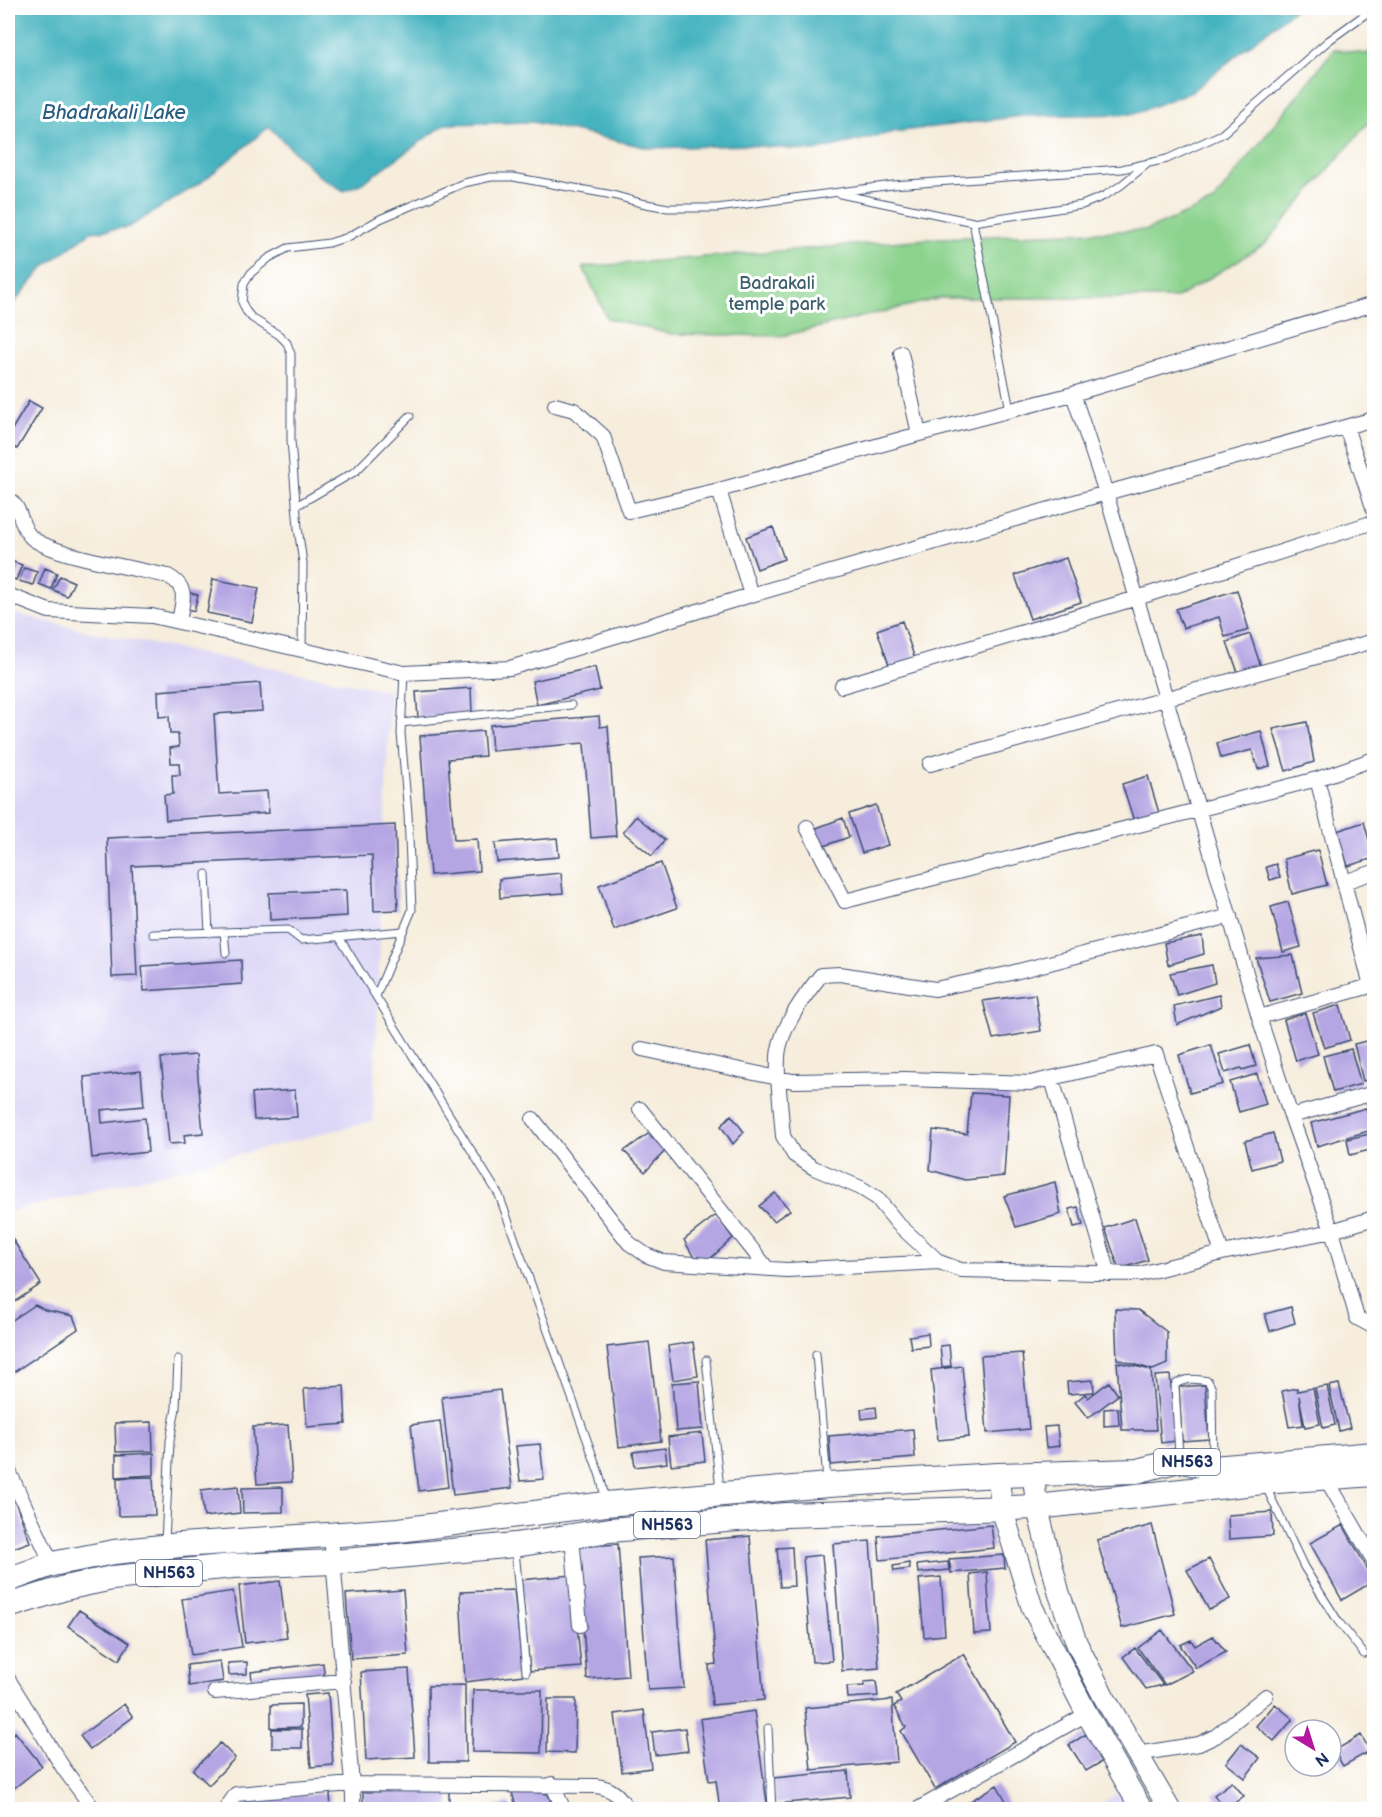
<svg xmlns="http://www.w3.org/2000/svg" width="1382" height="1817" font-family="'Balsamiq Sans',sans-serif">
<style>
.built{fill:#dcd6f6}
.green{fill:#8cd38e;stroke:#548176;stroke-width:1.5}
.water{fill:#45b3bf;stroke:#30718e;stroke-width:1.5}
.building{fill:#b4a5e3}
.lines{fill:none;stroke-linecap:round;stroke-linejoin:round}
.lane-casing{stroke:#3c4c71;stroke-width:9}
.street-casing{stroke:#3c4c71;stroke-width:16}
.primary-casing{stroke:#3c4c71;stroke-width:23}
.highway-casing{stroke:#3c4c71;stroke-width:26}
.lane{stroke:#fff;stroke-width:7}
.street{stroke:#fff;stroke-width:14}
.primary{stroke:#fff;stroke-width:21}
.highway{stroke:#fff;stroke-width:24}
.labels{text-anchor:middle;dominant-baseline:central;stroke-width:6;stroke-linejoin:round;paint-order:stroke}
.shield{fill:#fff;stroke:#5f6d8e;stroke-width:1.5}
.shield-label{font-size:16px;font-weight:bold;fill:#1b2f5e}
.park-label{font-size:18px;fill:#3d606c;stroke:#fff}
.water-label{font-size:20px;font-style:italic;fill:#2a5d80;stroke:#fff}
</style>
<rect width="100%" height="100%" fill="#fff"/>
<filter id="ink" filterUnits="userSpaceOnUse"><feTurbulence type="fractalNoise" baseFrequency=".0167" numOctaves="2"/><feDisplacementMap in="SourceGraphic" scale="12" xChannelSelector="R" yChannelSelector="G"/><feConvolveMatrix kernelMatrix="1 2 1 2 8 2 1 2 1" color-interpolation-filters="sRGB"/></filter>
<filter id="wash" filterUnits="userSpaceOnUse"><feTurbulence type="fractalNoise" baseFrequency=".008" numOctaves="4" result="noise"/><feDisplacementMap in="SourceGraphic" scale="24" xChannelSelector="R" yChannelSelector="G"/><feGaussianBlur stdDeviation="1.35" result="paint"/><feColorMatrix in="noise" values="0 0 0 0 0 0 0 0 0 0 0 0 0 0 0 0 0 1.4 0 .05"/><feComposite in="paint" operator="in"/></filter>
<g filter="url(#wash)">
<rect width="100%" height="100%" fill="#f6eddc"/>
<path class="built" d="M8 612 87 631 390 691 373 1121 8 1212Z
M1122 1790 1132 1810H1091Z"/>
<path class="green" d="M1334 49 1366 54 1374 49V116L1265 244 1177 298H941L782 336 670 334 607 318 583 267 940 238 1147 230 1213 202Z"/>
<path class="water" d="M8 8H1296L1192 91 1134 114 1022 116 894 132 814 151 749 145 649 148 533 122 446 124 362 183 344 191 319 176 269 127 202 182 129 227 91 232 45 266 8 310Z"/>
<g id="blocks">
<path class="building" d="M29 401 42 408 17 449 8 444V436Z
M1374 474V494L1369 476Z
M773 527 784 559 757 569 746 537Z
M1066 558 1081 602 1030 619 1015 575Z
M8 560 22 565 16 580 8 577Z
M24 568 37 572 33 585 19 581Z
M45 568 57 573 51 589 39 584Z
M60 576 74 582 67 596 53 590Z
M213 579 259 588 252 622 207 613Z
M1237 590 1249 630 1225 637 1219 617 1183 628 1176 609Z
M187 592 198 595 194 611 182 607Z
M902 621 915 659 890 668 877 630Z
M1250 634 1262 670 1240 678 1227 642Z
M595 667 600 690 537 705 532 681Z
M260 683 262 711 214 714 219 794 267 791 269 813 166 820 164 795 173 794 172 775H180L179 763H171L170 748 179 747 178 734H170L169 716 159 717 158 691Z
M471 688 472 714 418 718 416 692Z
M599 716 600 727 608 726 616 836 591 838 584 743 492 751 490 725Z
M1307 722 1314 762 1286 771 1273 729Z
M483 731 485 756 448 759 454 840 477 839 479 871 430 875 420 736Z
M1261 731 1270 766 1258 769 1252 750 1221 758 1217 743Z
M1148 776 1159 813 1134 821 1122 784Z
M876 805 888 845 862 853 849 814Z
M636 816 665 840 652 856 623 832Z
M843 818 849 837 821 847 814 829Z
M1364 822 1374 858 1348 866 1337 831Z
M395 825 398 910 374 911 372 855 132 866 137 976 112 977 107 838Z
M557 838 559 857 497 862 495 843Z
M1318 850 1327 885 1292 894 1284 859Z
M661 863 677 908 614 930 599 885Z
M1276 864 1280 877 1270 880 1266 867Z
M561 873 563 893 500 898 499 879Z
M346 890 347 916 270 920 269 893Z
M1288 902 1301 947 1283 952 1271 907Z
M1202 936 1204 954 1168 965 1164 943Z
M1293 955 1302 993 1270 1002 1256 958Z
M241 960 242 984 144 991 142 966Z
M1212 965 1215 983 1177 995 1170 973Z
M1035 994 1041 1031 993 1039 983 1001Z
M1219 995 1221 1006 1177 1025 1174 1006Z
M1340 1005 1350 1040 1324 1048 1313 1013Z
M1305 1013 1318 1054 1296 1061 1284 1020Z
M1374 1039V1078L1363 1081 1354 1044Z
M1211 1045 1223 1084 1190 1093 1179 1055Z
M1250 1045 1256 1066 1242 1070 1241 1068 1225 1073 1219 1054Z
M1351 1049 1361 1084 1333 1092 1323 1056Z
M196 1055 203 1133 184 1135 185 1143 169 1144 161 1058Z
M141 1071 144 1106 101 1110 102 1123 145 1118 148 1152 92 1158 84 1077Z
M1257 1074 1266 1104 1239 1112 1230 1082Z
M295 1090 297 1117 254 1120 252 1093Z
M971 1093 1009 1095 1004 1176 965 1180 930 1170 933 1130 967 1134Z
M1366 1108 1372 1130 1317 1146 1311 1123Z
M731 1115 744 1132 733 1144 721 1126Z
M1273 1133 1280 1161 1252 1169 1245 1141Z
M1374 1133V1149L1350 1155 1347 1139Z
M648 1134 666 1150 645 1172 624 1151Z
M1055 1182 1061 1214 1016 1227 1004 1196Z
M775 1193 790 1210 774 1221 759 1206Z
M1078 1207 1083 1225 1074 1227 1069 1209Z
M716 1215 733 1238 700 1268 684 1240Z
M1135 1218 1148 1260 1119 1269 1105 1228Z
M8 1232 41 1284 8 1306Z
M35 1305 45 1310 73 1316 78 1329 8 1376V1323Z
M1291 1307 1295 1323 1270 1331 1265 1314Z
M1115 1309 1138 1310 1167 1332V1364L1153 1370 1117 1359Z
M928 1333 929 1346 911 1348 909 1336Z
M649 1342 661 1441 619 1447 607 1347Z
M693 1342 698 1376 673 1380 668 1346Z
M949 1345 951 1366 942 1367 940 1346Z
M1022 1353 1029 1429 987 1433 981 1356Z
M1117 1362 1151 1370 1156 1430H1122Z
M962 1366 969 1437 938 1440 931 1370Z
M1170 1375 1176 1441 1161 1443 1155 1376Z
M1093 1380 1094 1392 1068 1394 1067 1382Z
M699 1381 703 1429 676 1431 672 1383Z
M1109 1382 1118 1395 1088 1418 1075 1402 1085 1394 1088 1398Z
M1339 1384 1350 1428 1339 1431 1329 1386Z
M1205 1385 1209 1439 1182 1441 1179 1387Z
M344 1386 346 1424 307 1427 304 1389Z
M1327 1386 1335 1425 1323 1428 1315 1388Z
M1297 1388V1391L1313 1388 1320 1424 1305 1427 1299 1396 1303 1425 1289 1427 1282 1391Z
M500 1390 512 1488 453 1495 442 1397Z
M876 1407 877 1417 862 1419 861 1409Z
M1118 1408 1119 1425 1104 1426V1409Z
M440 1421 448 1487 419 1491 411 1425Z
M152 1422 153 1451 116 1452 115 1423Z
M288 1425 292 1482 257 1484 253 1427Z
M1057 1426 1059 1446 1046 1448 1044 1427Z
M913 1429 915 1458 831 1465 829 1436Z
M702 1433 705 1461 671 1465 668 1437Z
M540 1444 544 1479 520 1481 516 1446Z
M665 1448 667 1463 635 1467 633 1452Z
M154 1453V1475L116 1477V1455Z
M153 1477 155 1515 118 1516 117 1478Z
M238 1486 240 1513 204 1517 201 1490Z
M283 1487V1512L243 1513 242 1488Z
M11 1490 30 1542 8 1550V1491Z
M1272 1512 1273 1536 1229 1539 1228 1515Z
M991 1525 994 1548 880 1560 878 1536Z
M1152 1525 1175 1614 1122 1628 1097 1540Z
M1343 1525 1374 1581 1342 1600 1310 1543Z
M750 1536 764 1700 712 1705 709 1665 716 1664 705 1540Z
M870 1541 879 1668 842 1671 833 1544Z
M618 1544 628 1676 587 1679 577 1547Z
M792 1547 794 1586 780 1587 777 1548Z
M822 1555 832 1661 812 1662 803 1557Z
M1004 1555 1005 1568 951 1573 949 1559Z
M674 1556 684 1688 648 1690 638 1558Z
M1209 1559 1230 1599 1209 1610 1187 1570Z
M948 1562 949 1570 918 1573 917 1565Z
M909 1563 910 1569 894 1571 893 1566Z
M987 1572 991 1633 974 1634 970 1574Z
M572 1575 581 1667 530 1671 521 1580Z
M941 1577 945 1635 924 1637 919 1579Z
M280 1581 287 1638 245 1643 239 1586Z
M403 1590 408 1655 351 1659 346 1594Z
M514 1590 523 1675 465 1682 460 1592Z
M233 1591 242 1647 191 1655 182 1599Z
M79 1610 130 1643 119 1660 68 1626Z
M1162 1630 1193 1671 1165 1685 1138 1648Z
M1213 1636 1226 1652 1196 1668 1180 1645 1191 1640 1195 1646Z
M1135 1648 1163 1685 1146 1689 1123 1657Z
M964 1654 1015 1742 935 1789 901 1731 906 1727 894 1706 901 1702 896 1694Z
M220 1661 223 1681 189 1686 187 1665Z
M247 1662V1674L229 1675 228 1663Z
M323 1663 325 1681 253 1689 251 1672Z
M409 1669 415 1757 366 1760 361 1672Z
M876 1681 878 1696 848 1698 847 1687 864 1686V1682Z
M465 1685 466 1762H429L428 1686Z
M473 1690H542L541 1753 472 1752Z
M328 1693 333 1765 311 1767 305 1695Z
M8 1698 15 1709 8 1714Z
M548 1699H576L575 1753 547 1752Z
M892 1700 897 1762 811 1770 805 1708Z
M124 1704 133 1717 90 1749 80 1736Z
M301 1704V1727L271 1728V1705Z
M1275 1704 1293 1719 1274 1741 1256 1726Z
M644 1710 651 1768 622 1772 615 1714Z
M754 1711 768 1810H720L716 1780 709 1781 700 1719Z
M685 1728 688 1751 655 1755 652 1732Z
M272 1729H302V1748H272Z
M15 1732 42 1766 8 1793V1738Z
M1086 1734 1103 1761 1086 1771 1069 1745Z
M1361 1735 1370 1751 1343 1766 1334 1751Z
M220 1743 235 1758 209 1785 193 1770Z
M1241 1744 1260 1758 1245 1778 1226 1763Z
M848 1771 850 1797 775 1804 773 1778Z
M1232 1782 1244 1796 1225 1810 1214 1795Z
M997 1785 1011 1810H971L967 1803Z
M511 1789 548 1794 554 1810H517Z
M449 1790V1810H363V1792Z
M330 1793 331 1810H247L246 1799Z
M612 1801 616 1810H593V1809Z
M509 1803 511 1810H492L491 1807Z
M848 1804 849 1810H822V1808Z"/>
</g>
</g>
<g filter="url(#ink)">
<use href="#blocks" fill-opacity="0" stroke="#3c4c71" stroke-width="1.5"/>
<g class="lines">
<defs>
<path id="lane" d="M840 194 973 222 1082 205 1104 196 1120 186 1146 165
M973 222 1010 410
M296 506 356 471 410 416
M302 650 303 563 298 528 291 440V354L287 343 279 335 252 318 246 311 242 302 244 284 251 273 269 258 288 248 329 243 348 237 380 219 464 183 491 177H513L613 195 641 203 668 208H717L893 185 1122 169 1167 159 1222 134 1328 41 1374 8
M401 723 571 705
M206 874 209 933
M224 932 226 953
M153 934 288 930 301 940 403 931
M339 937 499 1195 600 1476 606 1501
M376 996 412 910 408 814 401 733 404 673
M816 1354 827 1480
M706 1360 720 1489
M1179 1456 1175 1385C1184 1377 1197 1379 1208 1381L1212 1389 1213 1463
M1266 1487 1304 1567 1338 1621 1364 1654
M165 1542 170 1441 176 1408 178 1359
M515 1550 526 1672
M768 1728 772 1810"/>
<path id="street" d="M901 353 919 434
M1073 394 1106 493 1259 1017 1291 1116 1332 1231 1357 1318 1374 1327
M555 405 574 410 603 436 629 511 719 490 919 434 1073 394 1374 304
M1346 427 1374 510
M719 490 751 595
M8 499C23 508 19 526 31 537 50 555 138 569 168 576 190 588 182 601 179 622
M8 595 49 611 152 616 404 673 510 668 751 595 1106 493 1374 419
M842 686 1137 598 1374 522
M930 764 1374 641
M1317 779 1371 986
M807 827 845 901 1317 779 1374 759
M1344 882 1374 872
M1259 1017 1374 985
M642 1049 778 1078C778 1068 777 1058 779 1049 784 1023 805 995 821 975L840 974 935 989 1007 974 1230 916
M1052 1079 1109 1274
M640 1109 767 1268
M1291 1116 1374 1093
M533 1119 629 1243 646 1255 664 1262 787 1270 939 1262 961 1270 1140 1274 1222 1253 1332 1231 1374 1218
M939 1262 898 1224 877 1198 861 1188 814 1168 794 1155 783 1136 778 1078 793 1081 905 1079 1030 1083 1156 1054 1222 1253
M8 1469 52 1564
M1324 1475 1374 1561
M331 1535 353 1796V1810
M572 1537 580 1625
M8 1679 64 1769 94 1810
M215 1692 344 1681
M1137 1754 1199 1744 1216 1736 1266 1696
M552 1784 564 1810
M225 1810 236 1794 352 1784 596 1786C612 1788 619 1795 628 1810
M916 1810 1087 1714"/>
<path id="primary" d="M1033 1474 1037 1507 1059 1593 1077 1644 1104 1697 1170 1810
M998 1475 1002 1509 1032 1607 1087 1714 1142 1810"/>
<path id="highway" d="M8 1580 52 1564 114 1552 181 1545 399 1530 606 1504 828 1485 998 1475 1137 1471 1179 1460 1213 1468 1374 1454
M8 1606 65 1588 112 1578 233 1566 334 1562 515 1545 610 1530 786 1515 1037 1507 1263 1482 1374 1474"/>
</defs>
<use href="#lane" class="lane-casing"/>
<use href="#street" class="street-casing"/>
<use href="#primary" class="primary-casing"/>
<use href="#highway" class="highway-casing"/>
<use href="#lane" class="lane"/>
<use href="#street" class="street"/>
<use href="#primary" class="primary"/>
<use href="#highway" class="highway"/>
</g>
</g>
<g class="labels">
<g class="shield">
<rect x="1154" y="1449" width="66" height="26" rx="4.5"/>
<rect x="634" y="1512" width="66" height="26" rx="4.5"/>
<rect x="136" y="1560" width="66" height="26" rx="4.5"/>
</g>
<g class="shield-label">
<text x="1187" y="1462">NH563</text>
<text x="667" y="1525">NH563</text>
<text x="169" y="1573">NH563</text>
</g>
<g class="park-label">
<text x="777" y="283">Badrakali<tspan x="777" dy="21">temple park</tspan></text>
</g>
<g class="water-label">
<text x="114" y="113">Bhadrakali Lake</text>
</g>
</g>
<rect width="1382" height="1817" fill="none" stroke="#fff" stroke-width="30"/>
<g transform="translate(1313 1748) rotate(142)"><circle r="28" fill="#ffffff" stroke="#a4acbf" stroke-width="1.5"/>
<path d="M0-4.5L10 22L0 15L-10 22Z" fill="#b5179e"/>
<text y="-9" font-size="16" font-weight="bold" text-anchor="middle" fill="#1b2f5e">N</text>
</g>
</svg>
